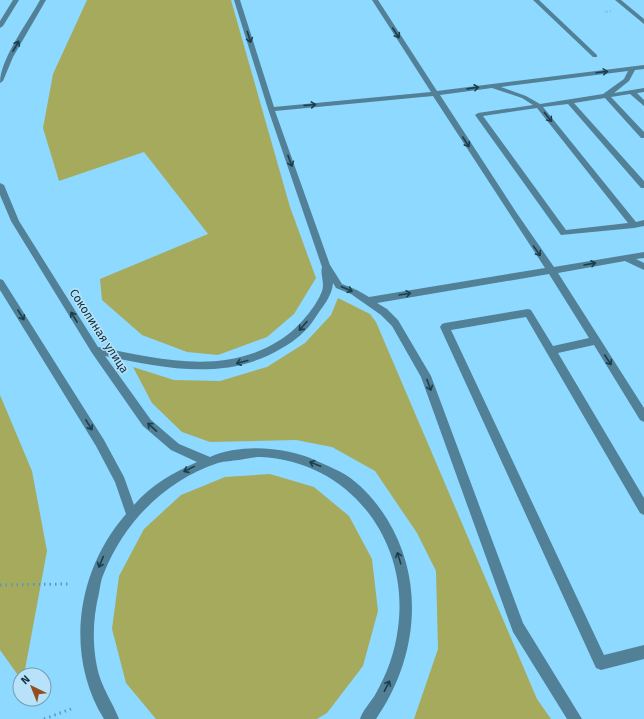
<svg xmlns="http://www.w3.org/2000/svg" width="644" height="719" font-family="'Fira Sans',sans-serif">
<style>
.green{fill:#a6aa5d}
.lines{fill:none;stroke-linecap:round;stroke-linejoin:round}
.path-far1{stroke:#5e98b5;stroke-width:1.5;stroke-dasharray:0.5 2;stroke-linecap:butt}
.path{stroke:#5e98b5;stroke-width:3;stroke-dasharray:1.5 4;stroke-linecap:butt}
.minor{fill:#518097;fill-rule:evenodd}
.oneway{stroke:#1b3e4e}
.labels{text-anchor:middle;dominant-baseline:central;stroke-width:3;stroke-linejoin:round;paint-order:stroke}
.street-label{font-size:12px;fill:#123241;stroke:#b7e2f9}
</style>
<rect width="100%" height="100%" fill="#8ed9ff"/>
<path class="green" d="M87 0H231L290 207 316 278 294 314 267 337 218 355 187 352 142 335 102 300 100 279 208 234 144 152 59 181 43 128 53 74Z
M338 298 370 314 376 322 537 699 551 719H414L438 649 436 571 417 533 375 471 332 447 296 440 210 442 182 432 152 403 133 367 174 380 220 381 267 367 305 343 331 315Z
M0 395 32 471 47 551 24 675H20V678L0 650Z
M270 474 314 487 349 516 372 559 378 611 363 666 327 713 317 719H156L126 683 112 629 119 576 144 529 181 495 225 477Z"/>
<g class="lines">
<path class="path-far1" d="M605 12 612 11"/>
<path class="path" d="M0 585 68 584
M44 719 71 709"/>
<path class="minor" d="M13 0H19L3 26 0 28V21Z
M40 0H46L13 57 3 81 0 83C0 59 28 22 40 0Z
M234 0H240L274 107 431 92 372 0H378L437 91 644 65V69L635 70 629 81 614 93 644 88V92L637 93 644 100V106L630 94 611 97 644 132V138H641L605 98 574 103 644 181V188H641L568 104 543 107 636 222 644 220V226L634 228 561 235 475 115 478 113 533 105 522 98 492 88 440 95 516 212 554 267 644 252V258L636 259 644 263V270L625 261 558 273 644 408V422L640 420 594 345 558 353 644 498V515L640 513 526 317 451 330 604 655 644 645V659L601 670 596 668 440 327 442 324 445 323 528 309 531 310 553 346 589 338 549 274 377 303 387 309 398 320 431 376 523 623 582 719H567L513 632 421 377 392 326 381 315 351 294 336 288 333 283C332 297 322 307 315 318 307 331 295 341 282 348 226 382 164 368 105 356L151 420 179 444 210 457C242 443 288 447 319 462 328 466 338 470 346 475 363 486 377 503 387 519 426 582 417 660 376 719H360C363 710 370 703 375 695 387 674 395 652 398 628 410 541 350 461 260 457 253 457 246 459 239 460 232 461 225 461 218 463 166 480 124 522 104 573 101 579 100 587 99 593 93 618 92 642 97 667 101 687 112 701 119 719H104C64 654 77 570 126 514L115 482 96 446 0 290V279L3 280 104 440 124 477 134 505C151 485 174 472 197 462L171 450 143 426 92 353 11 221 0 195V183L4 185 19 221 98 347C163 360 234 378 291 332 302 323 317 305 322 291 325 283 320 275 322 267L268 109ZM628 71 624 79 603 94 540 104 526 96 501 87ZM433 96 545 268 369 297 357 290 342 284 330 265 275 111ZM537 108 628 223 566 230 483 116Z
M533 0H539L597 55V57H593Z
M615 0H621L644 19V24Z"/>
</g>
<defs><path id="oneway-shaft" d="M-6 0H5M1.5-3L5.5 0L1.5 3" fill="none" stroke-width="1.6" stroke-linecap="round" stroke-linejoin="round"/></defs>
<g class="oneway">
<use href="#oneway-shaft" transform="translate(396 33) rotate(57)"/>
<use href="#oneway-shaft" transform="translate(249 37) rotate(73)"/>
<use href="#oneway-shaft" transform="translate(16 46) rotate(-60)"/>
<use href="#oneway-shaft" transform="translate(602 72) rotate(-7)"/>
<use href="#oneway-shaft" transform="translate(473 88) rotate(-8)"/>
<use href="#oneway-shaft" transform="translate(310 105) rotate(-5)"/>
<use href="#oneway-shaft" transform="translate(548 117) rotate(51)"/>
<use href="#oneway-shaft" transform="translate(466 142) rotate(57)"/>
<use href="#oneway-shaft" transform="translate(290 161) rotate(70)"/>
<use href="#oneway-shaft" transform="translate(537 251) rotate(55)"/>
<use href="#oneway-shaft" transform="translate(590 264) rotate(-10)"/>
<use href="#oneway-shaft" transform="translate(347 289) rotate(23)"/>
<use href="#oneway-shaft" transform="translate(405 294) rotate(-9)"/>
<use href="#oneway-shaft" transform="translate(21 315) rotate(58)"/>
<use href="#oneway-shaft" transform="translate(74 317) rotate(-122)"/>
<use href="#oneway-shaft" transform="translate(303 326) rotate(131)"/>
<use href="#oneway-shaft" transform="translate(608 360) rotate(57)"/>
<use href="#oneway-shaft" transform="translate(242 362) rotate(166)"/>
<use href="#oneway-shaft" transform="translate(429 385) rotate(70)"/>
<use href="#oneway-shaft" transform="translate(89 425) rotate(58)"/>
<use href="#oneway-shaft" transform="translate(152 427) rotate(-137)"/>
<use href="#oneway-shaft" transform="translate(315 464) rotate(-158)"/>
<use href="#oneway-shaft" transform="translate(189 469) rotate(154)"/>
<use href="#oneway-shaft" transform="translate(399 558) rotate(-107)"/>
<use href="#oneway-shaft" transform="translate(101 562) rotate(113)"/>
<use href="#oneway-shaft" transform="translate(387 686) rotate(-63)"/>
</g>
<g class="labels">
<g class="street-label">
<text transform="translate(99 331) rotate(57)">Соколиная улица</text>
</g>
</g>
<g transform="translate(32 687) rotate(317)"><circle r="19" fill="#b7e2f9" stroke="#759caf"/>
<path d="M0-3L7 15L0 10L-7 15Z" fill="#924e21"/>
<text y="-6" font-size="11" font-weight="bold" text-anchor="middle" fill="#123241">N</text>
</g>
</svg>
